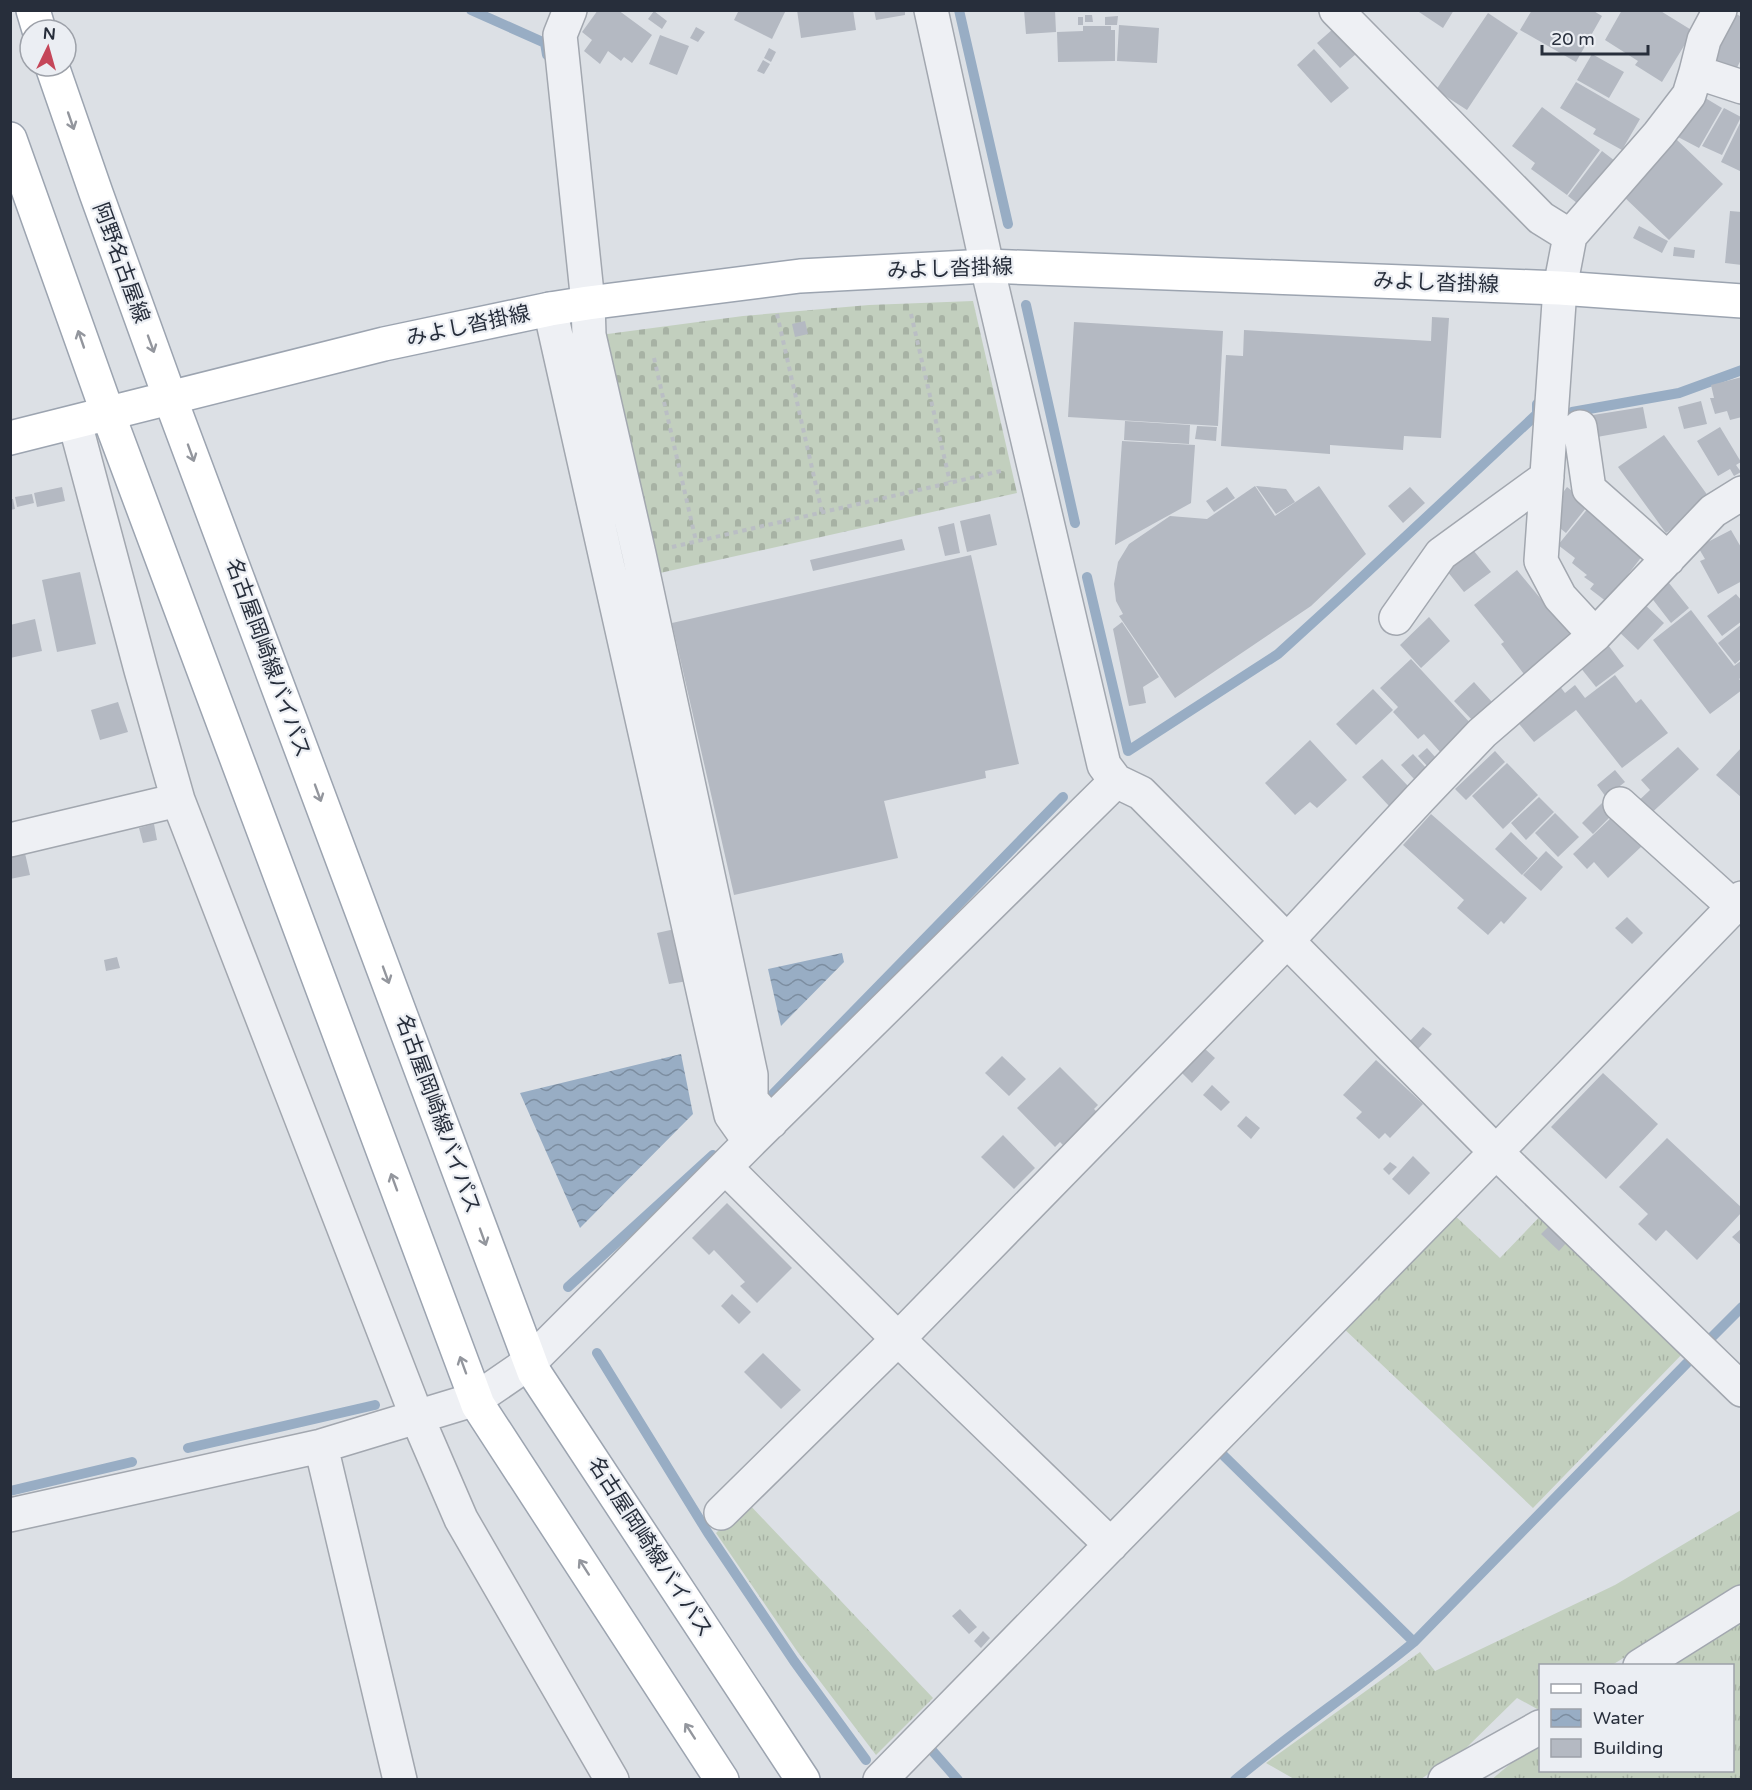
<svg xmlns="http://www.w3.org/2000/svg" width="1752" height="1790" font-family="'Varela Round','Noto Sans JP',sans-serif">
<style>
.grass{fill:url(#grass-tufts)}
.cemetery{fill:url(#cemetery-stones)}
.water{fill:url(#water-waves)}
.lines{fill:none;stroke-linecap:round;stroke-linejoin:round}
.stream{stroke:#98adc4;stroke-width:10}
.building{fill:#b4b9c2}
.minor-casing{stroke:#a2a7af;stroke-width:36}
.major-casing{stroke:#9ca4b0;stroke-width:36}
.path{stroke:#babec4;stroke-width:4;stroke-dasharray:4.5 4.5;stroke-linecap:butt}
.minor{stroke:#eef0f4;stroke-width:33}
.major{stroke:#fff;stroke-width:33}
.oneway{stroke:#93969d}
.labels{text-anchor:middle;dominant-baseline:central;stroke-width:4.5;stroke-linejoin:round;paint-order:stroke}
.street-label{font-size:21px;fill:#272e3b;stroke:#ebeef3}
</style>
<defs>
<pattern id="grass-tufts" width="24" height="20" patternUnits="userSpaceOnUse" patternTransform="scale(1.5)"><rect width="24" height="20" fill="#c2cfbe"/><path d="M3 7l-1-3M5 7V3M7 7l1-3M15 17l-1-3M17 17v-4M19 17l1-3" fill="none" stroke="#a7b2a4"/></pattern>
<pattern id="cemetery-stones" width="16" height="16" patternUnits="userSpaceOnUse" patternTransform="scale(1.5)"><rect width="16" height="16" fill="#c2cfbe"/><path d="M2 7V4a2 2 0 0 1 4 0v3zM10 15v-3a2 2 0 0 1 4 0v3z" fill="#a7b2a4"/></pattern>
<pattern id="water-waves" width="16" height="10" patternUnits="userSpaceOnUse" patternTransform="scale(1.5)"><rect width="16" height="10" fill="#98adc4"/><path d="M0 5q4-4 8 0t8 0" fill="none" stroke="#7c8da0"/></pattern>
</defs>
<rect width="100%" height="100%" fill="#dce0e5"/>
<path class="grass" d="M1547 1209 1687 1349 1533 1508 1340 1325 1450 1211 1500 1258Z
M747 1502 933 1698 876 1755 797 1651 716 1533Z
M1741 1510V1587L1612 1665 1540 1666V1709L1539 1710 1517 1698 1463 1751 1421 1779H1294L1266 1763 1420 1652 1435 1671 1615 1585Z
M1741 1616V1779L1491 1780 1540 1739V1770H1732V1666L1662 1665Z"/>
<path class="cemetery" d="M973 301 1017 493 651 575 600 335 743 316 869 305Z"/>
<path class="water" d="M842 953 844 962 781 1026 768 969Z
M681 1054 693 1114 580 1228 520 1093Z"/>
<g class="lines">
<path class="stream" d="M471 10 545 43 547 55
M959 10 1008 224
M1026 305 1075 523
M1572 412 1679 393 1742 370
M1087 577 1128 751 1278 654 1345 593 1537 414V404
M773 1094 1063 797
M568 1287 713 1155
M1705 1344 1742 1307
M597 1353 708 1533 794 1661 866 1760
M188 1448 375 1405
M1223 1455 1414 1642
M10 1491 132 1462
M924 1753 929 1747 958 1780
M1235 1780C1293 1731 1356 1690 1414 1642L1687 1363"/>
</g>
<path class="building" d="M598 10H618L652 35 632 63 624 57 621 61 608 51 600 64 584 51 592 40 582 32Z
M739 10H786L772 39 734 20Z
M797 10H853L856 30 801 38Z
M874 10H905V15L876 20Z
M1024 10H1055L1056 32 1026 34Z
M1416 10H1454L1443 28Z
M1532 10H1592L1602 16 1576 62 1520 30Z
M1622 10H1659L1693 31 1662 82 1635 65 1638 61 1605 40Z
M1728 10 1742 17V58L1734 73 1705 58Z
M654 11 667 21 662 29 648 19Z
M1488 13 1518 33 1467 110 1436 90Z
M1085 15H1092L1093 22H1085Z
M1118 16 1117 25H1105V17Z
M1078 17H1083V25H1078Z
M1119 25 1159 28 1157 63 1117 61Z
M1083 26H1111V30H1115V61L1058 62 1057 32 1083 31Z
M696 27 705 32 698 42 690 38Z
M1333 29 1356 54 1340 68 1317 43Z
M660 35 689 46 677 75 649 64Z
M769 48 776 52 771 62 764 58Z
M1314 49 1349 88 1331 103 1297 65Z
M1592 54 1624 72 1609 98 1577 80Z
M763 60 770 64 764 74 757 71Z
M1576 82 1640 119 1622 150 1593 134 1596 129 1560 108Z
M1702 96 1722 108 1699 148 1678 137Z
M1542 107 1600 150 1567 195 1531 169 1535 163 1512 146Z
M1724 108 1741 117 1722 155 1702 146Z
M1742 119V172L1721 162Z
M1676 139 1723 184 1669 240 1622 195Z
M1602 151 1615 161 1577 203 1568 196Z
M1730 211 1742 212V265L1725 263Z
M1639 226 1668 241 1662 253 1633 238Z
M1674 247 1695 250 1694 258 1673 256Z
M1432 317 1449 318 1441 438 1404 436 1403 450 1330 445V454L1221 446 1226 355 1243 356 1244 330 1431 341Z
M805 321 808 334 795 337 792 324Z
M1074 322 1223 331 1218 426 1068 417Z
M1742 377V417L1730 420 1727 411 1715 414 1710 398H1714L1711 385Z
M1701 401 1707 424 1684 429 1678 407Z
M1643 407 1647 428 1597 437 1593 415Z
M1125 421 1190 425 1189 444 1124 440Z
M1197 426 1217 427 1216 441 1195 439Z
M1720 427 1741 462 1736 465 1741 472 1734 476 1730 469 1718 476 1697 441Z
M1664 435 1711 500 1666 533 1618 467Z
M1122 441 1195 445 1191 503 1115 545Z
M1255 486 1275 516 1319 486 1366 554 1311 606 1175 698 1119 616 1123 614 1116 601 1114 584 1118 562 1129 544 1170 516 1207 519Z
M1256 486 1286 489 1295 502 1276 514Z
M62 487 65 501 37 507 34 493Z
M1227 487 1235 498 1214 512 1206 501Z
M1410 487 1425 503 1403 523 1388 506Z
M1567 487 1589 504 1566 533 1555 524 1556 502Z
M32 494 34 503 17 507 15 497Z
M10 499H13L15 509 10 510Z
M1589 507 1646 551 1607 602 1590 589 1594 584 1584 577 1587 575 1572 563 1575 558 1558 545Z
M990 514 997 545 967 552 960 521Z
M954 523 960 553 945 556 938 527Z
M1731 530 1742 549V581L1718 594 1700 561 1705 559 1698 547Z
M902 539 905 550 813 571 810 560Z
M1469 545 1491 572 1464 592 1443 566Z
M971 555 1019 764 985 771 986 778 884 801 898 858 734 895 672 623Z
M1517 570 1559 621 1563 618 1578 636 1527 678 1501 644 1504 642 1474 605Z
M80 572 96 644 57 652 42 580Z
M1665 578 1689 608 1671 623 1647 592Z
M1736 594 1742 601V621L1722 636 1707 616Z
M1641 601 1664 623 1638 650 1615 628Z
M1691 610 1734 666 1742 660V677L1739 679 1742 682V690L1710 714 1653 640Z
M1429 617 1450 641 1421 668 1400 645Z
M35 619 42 651 10 658V625Z
M1122 622 1159 677 1143 687 1146 703 1129 706 1113 629Z
M1742 624V658L1735 664 1718 643Z
M1608 645 1624 666 1596 687 1580 667Z
M1411 659 1473 726 1442 754 1424 734 1418 739 1393 712 1398 707 1380 688Z
M1615 675 1636 703 1641 699 1668 733 1622 768 1576 710 1534 742 1515 719 1559 685 1565 693 1575 685 1585 698Z
M1474 682 1492 702 1473 721 1454 701Z
M1373 689 1393 710 1356 745 1336 724Z
M118 702 128 732 100 740 91 710Z
M1310 740 1347 780 1317 808 1310 802 1295 815 1265 783Z
M1678 747 1699 769 1645 819 1633 806 1650 790 1641 780Z
M1742 747V798L1716 775Z
M1427 748 1437 759 1428 767 1418 756Z
M1495 751 1505 762 1466 800 1455 789Z
M1413 754 1427 769 1415 780 1401 765Z
M1382 759 1409 787 1389 806 1362 777Z
M1507 763 1538 795 1503 829 1472 796Z
M1615 770 1625 782 1606 797 1597 785Z
M1539 797 1554 812 1526 840 1511 823Z
M1603 802 1614 813 1593 834 1582 823Z
M1555 813 1579 837 1558 857 1535 833Z
M1431 814 1527 898 1504 924 1501 921 1488 935 1457 908 1464 900 1403 845Z
M1613 816 1642 846 1608 878 1594 862 1587 869 1573 854Z
M154 824 157 840 143 843 139 828Z
M1511 832 1538 858 1522 875 1495 849Z
M24 849 30 875 10 879V852Z
M1546 851 1563 867 1541 891 1523 875Z
M1627 917 1643 933 1632 944 1615 928Z
M675 929 688 981 669 984 657 933Z
M117 957 120 968 106 971 104 960Z
M1423 1027 1432 1034 1418 1049 1410 1041Z
M1204 1048 1215 1058 1192 1083 1182 1073Z
M1002 1056 1026 1079 1009 1096 985 1073Z
M1376 1060 1423 1104 1390 1138 1385 1133 1379 1139 1356 1118 1362 1112 1343 1095Z
M1060 1067 1098 1105 1094 1109 1097 1112 1063 1145 1060 1142 1055 1147 1017 1108Z
M1603 1073 1658 1124 1606 1179 1551 1127Z
M1212 1085 1230 1102 1221 1111 1203 1095Z
M1246 1116 1260 1128 1251 1139 1237 1126Z
M1003 1135 1035 1168 1014 1189 981 1157Z
M1667 1138 1742 1208V1212L1697 1260 1666 1230 1656 1241 1638 1224 1648 1214 1619 1187Z
M1413 1156 1430 1173 1409 1195 1392 1179Z
M1390 1162 1397 1167 1389 1175 1383 1169Z
M727 1203 792 1268 757 1303 740 1286 745 1282 714 1250 709 1255 692 1238Z
M1550 1225 1567 1242 1559 1251 1541 1234Z
M1742 1228V1246L1732 1237Z
M732 1294 751 1312 739 1324 721 1306Z
M763 1353 801 1390 781 1409 744 1372Z
M960 1609 977 1627 969 1634 952 1616Z
M983 1631 990 1638 981 1648 974 1641Z"/>
<g class="lines">
<defs>
<path id="minor" d="M570 10 560 35 588 303 589 335 639 554 751 1075V1100L771 1122
M931 10 987 266 1104 765 1116 781 1141 793 1496 1152 1742 1390
M1336 10 1541 218 1570 236
M1696 72 1742 87
M550 309 731 1115 750 1142
M75 423 141 670 178 800 417 1417 461 1519 612 1780
M1580 427 1589 489 1668 559
M1396 618 1441 554 1547 477
M1595 635 1560 597 1541 561 1560 288 1570 236 1659 134 1689 95 1696 72 1704 40 1720 10
M1620 804 1733 906
M10 840 178 800
M725 1167 898 1339 1111 1545
M321 1446 400 1780
M721 1513 898 1339 1286 942 1420 798 1482 733 1595 635 1713 511 1742 493
M10 1515 321 1446 476 1399 530 1362 750 1142 1116 781
M1640 1666 1742 1602
M880 1780 1496 1152 1742 898
M1445 1780 1540 1727"/>
<path id="major" d="M33 10 39 30
M52 66 96 193 170 398 534 1372 803 1780
M10 139 108 414 478 1405 722 1780
M10 438 384 344 550 309 588 303 800 276 987 266 1560 288 1742 301"/>
</defs>
<use href="#minor" class="minor-casing"/>
<use href="#major" class="major-casing"/>
<path class="path" d="M777 314 822 512
M911 314 950 482
M654 358 696 541
M672 547 1001 471"/>
<use href="#minor" class="minor"/>
<use href="#major" class="major"/>
</g>
<defs><path id="oneway-shaft" d="M-6 0H5M1.5-3L5.5 0L1.5 3" fill="none" stroke-width="1.6" stroke-linecap="round" stroke-linejoin="round" transform="scale(1.5)"/></defs>
<g class="oneway">
<use href="#oneway-shaft" transform="translate(71 121) rotate(71)"/>
<use href="#oneway-shaft" transform="translate(81 339) rotate(-109)"/>
<use href="#oneway-shaft" transform="translate(151 344) rotate(70)"/>
<use href="#oneway-shaft" transform="translate(191 453) rotate(70)"/>
<use href="#oneway-shaft" transform="translate(318 793) rotate(70)"/>
<use href="#oneway-shaft" transform="translate(386 975) rotate(70)"/>
<use href="#oneway-shaft" transform="translate(394 1182) rotate(-110)"/>
<use href="#oneway-shaft" transform="translate(483 1237) rotate(70)"/>
<use href="#oneway-shaft" transform="translate(463 1365) rotate(-110)"/>
<use href="#oneway-shaft" transform="translate(584 1567) rotate(-123)"/>
<use href="#oneway-shaft" transform="translate(690 1731) rotate(-123)"/>
</g>
<g class="labels">
<g class="street-label">
<text transform="translate(121 263) rotate(70)">阿野名古屋線</text>
<text transform="translate(950 269) rotate(-2)">みよし沓掛線</text>
<text transform="translate(1436 283) rotate(2)">みよし沓掛線</text>
<text transform="translate(468 326) rotate(-12)">みよし沓掛線</text>
<text transform="translate(268 658) rotate(70)">名古屋岡崎線バイパス</text>
<text transform="translate(438 1114) rotate(70)">名古屋岡崎線バイパス</text>
<text transform="translate(650 1547) rotate(57)">名古屋岡崎線バイパス</text>
</g>
</g>
<rect width="1752" height="1790" fill="none" stroke="#272e3b" stroke-width="24"/>
<rect x="1539" y="1664" width="195" height="108" fill="#ebeef3" stroke="#9da1a9" stroke-width="1.5"/>
<rect x="1551" y="1684" width="30" height="9" fill="#ffffff" stroke="#9da1a9" stroke-width="1.5"/>
<text x="1593" y="1694" font-size="18" fill="#272e3b">Road</text>
<rect x="1551" y="1709" width="30" height="18" fill="url(#water-waves)" stroke="#9da1a9" stroke-width="1.5"/>
<text x="1593" y="1724" font-size="18" fill="#272e3b">Water</text>
<rect x="1551" y="1739" width="30" height="18" fill="#b4b9c2" stroke="#9da1a9" stroke-width="1.5"/>
<text x="1593" y="1754" font-size="18" fill="#272e3b">Building</text>
<g transform="translate(48 48) rotate(5)"><circle r="28" fill="#ebeef3" stroke="#9da1a9" stroke-width="1.5"/>
<path d="M0-4.5L10 22L0 15L-10 22Z" fill="#c54659"/>
<text y="-9" font-size="16" font-weight="bold" text-anchor="middle" fill="#272e3b">N</text>
</g>
<path d="M1542 45v9h106v-9" fill="none" stroke="#272e3b" stroke-width="3"/>
<text x="1551" y="45" font-size="18" fill="#272e3b" stroke="#ebeef3" stroke-width="4.5" paint-order="stroke">20 m</text>
</svg>
